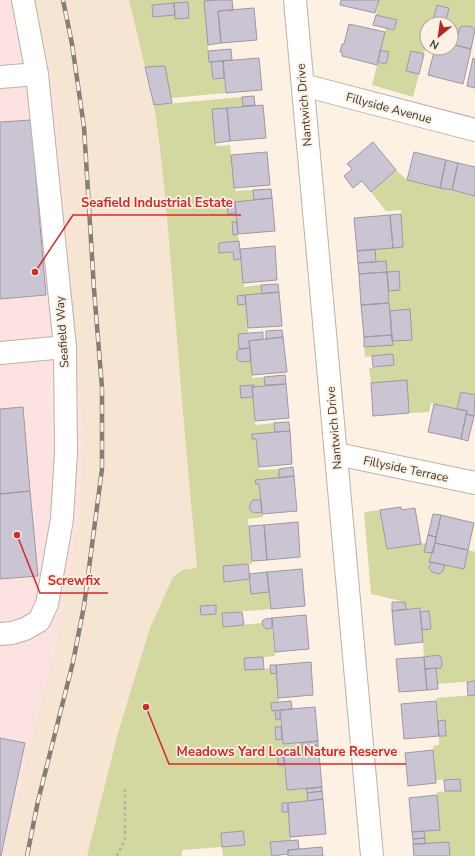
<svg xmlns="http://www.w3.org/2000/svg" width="475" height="856" font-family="'Nunito Sans',sans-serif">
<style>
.built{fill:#f6e5d2}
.industrial{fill:#fde2e2}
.green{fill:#d2d89f;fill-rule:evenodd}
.building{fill:#cbc4d3;stroke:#9e97a6}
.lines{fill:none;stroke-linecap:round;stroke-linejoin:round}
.minor-casing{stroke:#bcb1a4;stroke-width:24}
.path{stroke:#bab0a5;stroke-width:2.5;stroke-dasharray:3 3;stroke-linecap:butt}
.minor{stroke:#fff;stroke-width:22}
.rail-casing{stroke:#867e76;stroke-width:4.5}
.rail{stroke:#fdf1e3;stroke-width:3;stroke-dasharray:9;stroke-linecap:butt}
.labels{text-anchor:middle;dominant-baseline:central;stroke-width:3.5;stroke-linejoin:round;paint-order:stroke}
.street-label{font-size:12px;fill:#3b3631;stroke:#fdf1e3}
.leader{fill:none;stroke:#d62828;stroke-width:1.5}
.callout-dot{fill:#d62828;stroke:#fdf1e3;stroke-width:1.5}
.callout-label{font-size:13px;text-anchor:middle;font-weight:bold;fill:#d62828;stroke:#fdf1e3;stroke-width:3.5;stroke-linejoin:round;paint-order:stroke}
</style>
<rect width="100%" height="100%" fill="#fdf1e3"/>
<path class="built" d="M35 0H129L154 105 161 150 197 568 182 570 87 856H2L84 446 55 98Z"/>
<path class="industrial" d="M0 0H35L55 98 84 446 75 540 59 632 2 856H0Z"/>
<path class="green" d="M129 0H217L208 45 209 62H211L213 79 224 78 226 93 171 98 145 67ZM188 2 189 18 176 19 175 15 153 17 152 5Z
M379 0H475V30C470 26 466 26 460 27L458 36 451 34V24H445L449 8 437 5 432 24H427V42L424 54 411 52 406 71 419 74 413 97 372 85 378 62 386 64 380 50 386 28 394 30 397 20 376 15Z
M242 97 243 106 212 109 216 146 230 145 235 191 253 190 254 200 227 203 228 214 236 213 237 222 233 235 238 234 239 241 219 243V252H233L234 260 241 259 244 287 261 285 262 294 237 296 238 305 246 304 248 333 238 334 239 349 237 352V359L241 362 251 361 252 378 264 377 265 385 254 387V385L240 386 253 397 255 425 274 423 275 432 252 434V439H256L259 470 279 469V478L256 480V484H259L261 500H253L250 504V510L254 513 262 512 263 517 248 519 252 564 223 567 224 582 250 579 269 592 271 609 222 613 223 627 262 623 263 626 265 629 272 628 275 656 244 659 245 670 270 668 271 674 277 673 279 702 271 703 272 711H275L276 720 280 719 281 727 275 728 276 739H282L283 744 302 743 303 755 278 757V765H284L287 790 306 789 308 801 282 804V812H288L291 841 270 842 272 856H279H223L222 847 182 850V856H87L118 733 150 628 173 577 182 570 197 568C190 492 183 415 177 339 170 261 166 182 154 105ZM215 605 216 614 201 615 200 606ZM243 831 245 844 222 846 221 833Z
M396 170 407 180 475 196V395L461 392 457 409 431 403 429 412 409 413 407 380 371 383 369 368 394 365 393 354 365 357 364 347 392 341 412 339 410 310 390 311 389 291 400 290 399 271 387 272 386 261 376 262 375 249 403 247 401 210 386 211 371 192Z
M380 510 387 549 426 543 431 553 429 568 439 574 443 571 445 565 463 569 468 550 475 552V681L437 684 436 668H441C443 663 442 659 438 655L424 657 422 630 431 629 429 611 420 612 419 608 406 609 405 602 371 594 364 512Z
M475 695V856H450L449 842 425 844 424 831 440 830 437 792 461 790 460 779 435 780 433 746 439 745V736L445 721H438L436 698Z"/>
<path class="building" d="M217 0H232L233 10 218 11 221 43 208 45 204 1Z
M341 0H379L375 13 340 5Z
M188 2 189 18 175 19 174 3Z
M174 3 175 15 153 17 152 5Z
M437 5 449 8 445 24H432Z
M254 8 257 40 221 43 218 11Z
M376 15 397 20 394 30 373 25Z
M349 24 385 32 377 65 342 56V52H340L342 44H344Z
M466 26 472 27 475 30 471 49 455 45 460 27Z
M451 34 458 36 455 45 471 49 463 84 428 75 435 48H451Z
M231 49 232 60 209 62 208 51Z
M380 50 389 52 386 64 378 62Z
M411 51 424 54 419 74 406 71Z
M259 58 262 90 226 93 223 61Z
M473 58 475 59V88L467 86Z
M223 61 224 78 213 79 211 62Z
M165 66 172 103 154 105 145 67Z
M254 96 255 105 243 106 242 97Z
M263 105 266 138 230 141 227 108Z
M227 108 230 141 215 143 212 109Z
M31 120 46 295 0 299V122Z
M373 142 396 170 371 192 362 181 353 188 344 176 352 169 347 164Z
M267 152 270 185 234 188 231 155Z
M414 152 446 160 440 188 407 180Z
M446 160 458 163 452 190 440 188Z
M458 163 475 167V196L452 190Z
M271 189 272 198 254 200 253 190Z
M272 198 275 231 238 234 235 202Z
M235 202 236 213 228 214 227 203Z
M401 214 403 247 393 248 390 215Z
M390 215 393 248 357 251 354 218Z
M232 222H237L238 234 233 235Z
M239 241 241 259 234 260 233 252 219 253V243Z
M275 246 277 280 243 283 240 249Z
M375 249 376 262 358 263 357 251Z
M386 261 387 272 359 274 358 263Z
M399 271 400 290 389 291 387 272Z
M387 272 389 303 361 305 359 274Z
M278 284 279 292 262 294 261 285Z
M279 292 282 326 248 328 245 295Z
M245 295 246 304 238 305 237 296Z
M389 303 392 335 364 337 361 305Z
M410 309 412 340 392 341 390 311Z
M282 330 283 337 266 339V331Z
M263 332V339L249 341 250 348 239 349 238 334Z
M392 335 393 345 364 347V337Z
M283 337 287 372 252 375 249 341Z
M250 348 251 361 241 362 237 359V352L239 349Z
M393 354 394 365 373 367 372 356Z
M285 375 286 384 265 385 264 377Z
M407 380 409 413 373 416 371 383Z
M286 384 289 418 255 421 252 387Z
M254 385V387H252L253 397 241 398 240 386Z
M461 392 475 395 474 416 466 414 467 411 457 409Z
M434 404 467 411 461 439 428 432Z
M23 407 30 491 0 494V409Z
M466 414 474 416 468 441 461 439Z
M289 422 290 431 275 432 274 423Z
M290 431 292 464 259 467 256 439H252V434Z
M293 467 294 476 279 478V469Z
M294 476 297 511 262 514 259 484H256L255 480Z
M30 491 38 576 0 579V494Z
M253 500H261L262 512 254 513 250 510V504Z
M401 507 402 510 415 508 421 544 387 549 380 510Z
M433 514 441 515 436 537 428 535Z
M441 515 474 523 468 550 435 543Z
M298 522 300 557 267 560 264 525Z
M264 525 267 560 252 561 249 526Z
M428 535 436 537 433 553 424 552Z
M435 543 468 550 464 569 429 562Z
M431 562 445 565 443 571 439 574 432 572 429 568Z
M248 564 250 579 224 582 223 566Z
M302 569 305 606 271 609 267 572Z
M267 572 269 592 251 594 249 574Z
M392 602H405L406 609 392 611Z
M216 605V614L201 615 200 606Z
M420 608 423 642 395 645 392 611Z
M429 611 431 629 422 630 420 612Z
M242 612 244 625 223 627 222 613Z
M306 615 309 649 275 652 272 618Z
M272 618V628L266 629 263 626 262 621 265 619Z
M439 655 441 658 442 664 441 668 425 669 424 657Z
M263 657 264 669 245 670 244 658Z
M424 657 427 690 399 692 396 659Z
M311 662 313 695 278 698 276 665Z
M270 665H276L277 673 271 674Z
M436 668 438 689 427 690 425 669Z
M475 681V695L468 696 467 682Z
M291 701 292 709 272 711 271 703Z
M436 701 439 736 404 739 401 704Z
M315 707 318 741 283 744 280 710Z
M280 710V719L276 720 275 711Z
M445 720 446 736H439L438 721Z
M275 727H281L282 739 276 740Z
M0 738 25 743 1 856H0Z
M318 741V745L302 747V743Z
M318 745 319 753 303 755 302 747Z
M433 750 436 783 408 786 405 753Z
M319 753 322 787 287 790 284 757Z
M278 757H284V765H278Z
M460 779 461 791H445L444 780Z
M322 787V791L307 793 306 789Z
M322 791 323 799 308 801 307 793Z
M437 795 440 830 412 832 409 798Z
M323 799 326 834 290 837 288 803Z
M282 803H288V812H282Z
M243 831 245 845 222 847 221 833Z
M424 831 425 838 413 839 412 832Z
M425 838V844H413V839Z
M298 840 299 849 288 850V854L272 856 270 842Z
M449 842 450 856H414L413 844Z
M322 847 323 856H288V850Z"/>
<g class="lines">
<defs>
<path id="minor" d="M295 0 372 856
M0 77 37 74
M303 85 475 130
M0 353 65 347
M337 454 475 483
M0 634 12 633 25 629 39 621 47 604 62 519 66 452 65 347 37 74 23 0"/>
</defs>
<use href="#minor" class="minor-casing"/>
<path class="path" d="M117 856 125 839V789"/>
<use href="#minor" class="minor"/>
<defs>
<path id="rail" d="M27 856 38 801 73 662 84 606 102 469V388L94 289 84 127 72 44 63 0"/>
</defs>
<use href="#rail" class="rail-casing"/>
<use href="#rail" class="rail"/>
</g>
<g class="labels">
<g class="street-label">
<text transform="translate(304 105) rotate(-95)">Nantwich Drive</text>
<text transform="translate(389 108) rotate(15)">Fillyside Avenue</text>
<text transform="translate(62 332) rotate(-94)">Seafield Way</text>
<text transform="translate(334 428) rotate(-95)">Nantwich Drive</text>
<text transform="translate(406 469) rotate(12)">Fillyside Terrace</text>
</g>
</g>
<path class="leader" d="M35 272L73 215H241M17 535L40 593H108M146 707L169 764H406"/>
<g class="callout-dot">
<circle cx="35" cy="272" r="4"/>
<circle cx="17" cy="535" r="4"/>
<circle cx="146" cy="707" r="4"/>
</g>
<g class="callout-label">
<text x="157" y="207">Seafield Industrial Estate</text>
<text x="74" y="585">Screwfix</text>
<text x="287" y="756">Meadows Yard Local Nature Reserve</text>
</g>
<g transform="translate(439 36) rotate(209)"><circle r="19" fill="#fdf1e3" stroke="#afa69c"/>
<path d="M0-3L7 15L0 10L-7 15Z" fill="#b62629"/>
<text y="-6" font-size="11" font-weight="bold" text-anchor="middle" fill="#3b3631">N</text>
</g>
</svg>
